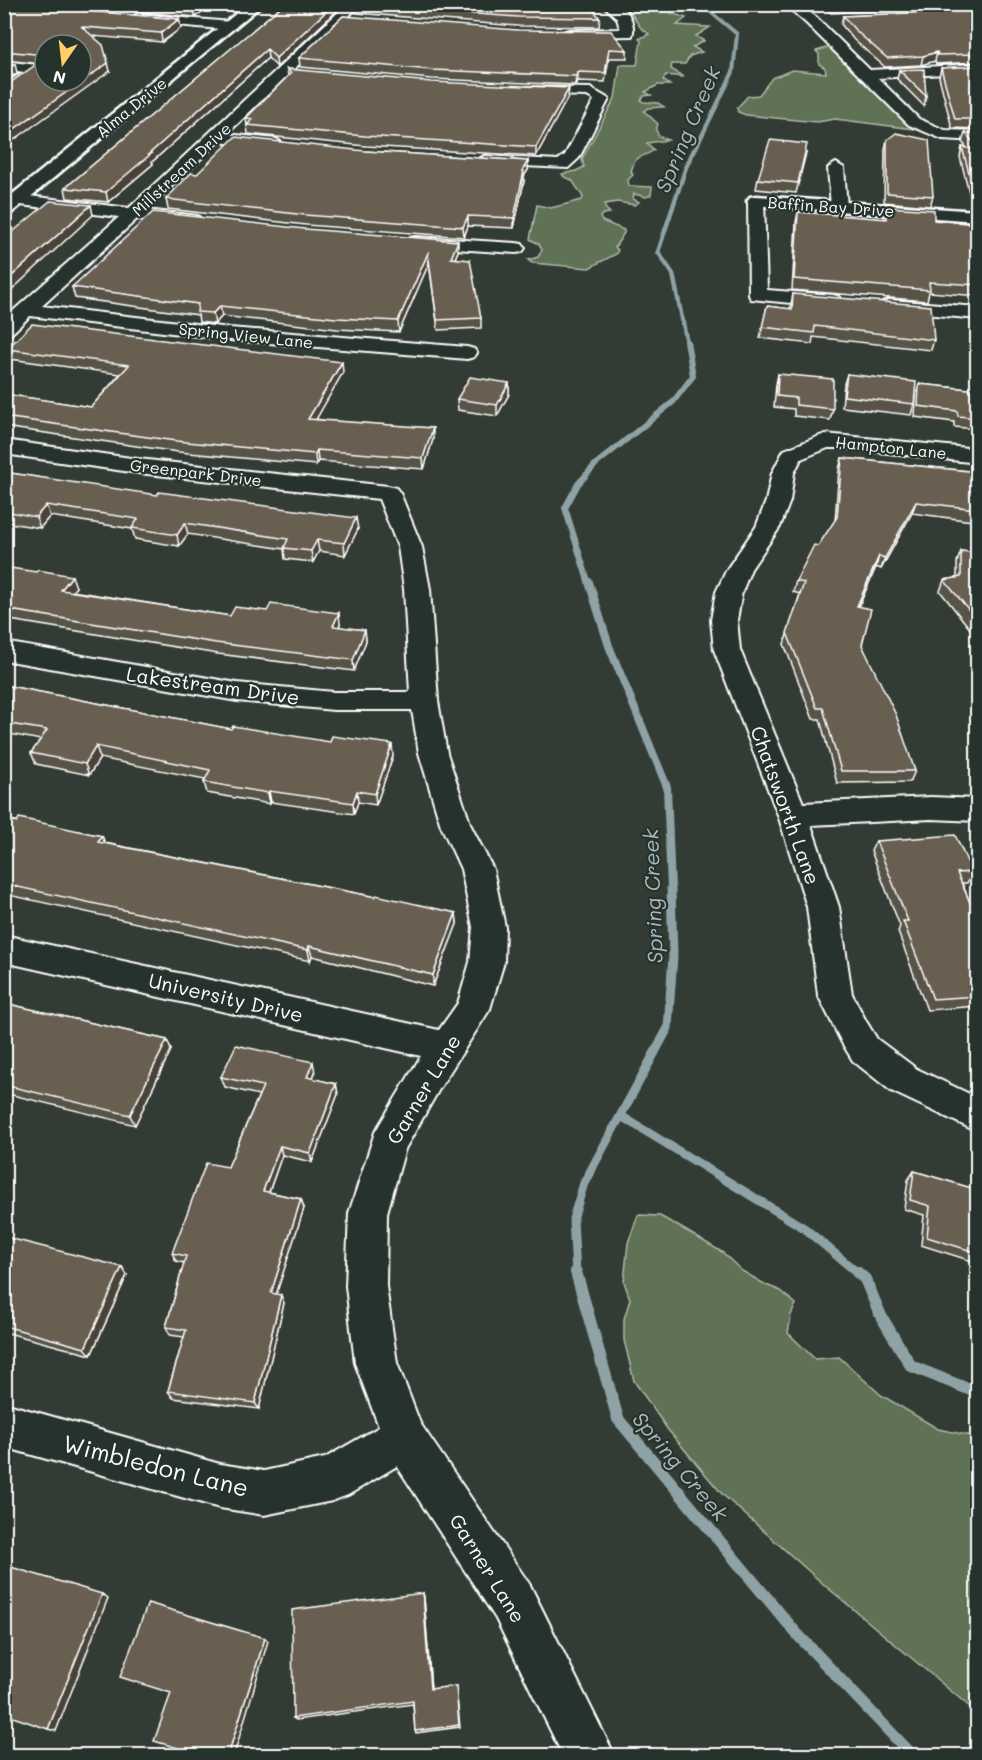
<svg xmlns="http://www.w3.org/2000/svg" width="982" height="1760" font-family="Mali,sans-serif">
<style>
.green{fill:#607254;stroke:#b0b8aa;stroke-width:1.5}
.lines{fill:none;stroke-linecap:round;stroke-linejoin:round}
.stream-far5{stroke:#8fa3a6;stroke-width:4}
.stream-far4{stroke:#8fa3a6;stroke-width:4.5}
.stream-far3{stroke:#8fa3a6;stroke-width:6}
.stream-far2{stroke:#8fa3a6;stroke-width:8}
.stream-far1{stroke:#8fa3a6;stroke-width:9}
.stream{stroke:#8fa3a6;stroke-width:12}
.minor-casing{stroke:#fff;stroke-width:4}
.tertiary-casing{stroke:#fff;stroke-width:5}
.secondary-casing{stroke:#fff;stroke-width:5}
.minor{fill:#26332d;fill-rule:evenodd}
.tertiary{fill:#26332d;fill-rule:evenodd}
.secondary{fill:#26332d;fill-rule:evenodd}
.wall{fill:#595246;stroke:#fff;stroke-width:1.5}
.shaded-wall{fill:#494239;stroke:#fff;stroke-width:1.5}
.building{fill:#685f51;stroke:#fff;stroke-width:1.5;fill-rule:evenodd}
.labels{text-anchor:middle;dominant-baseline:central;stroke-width:4.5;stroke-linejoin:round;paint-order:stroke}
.far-street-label{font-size:16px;fill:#fff;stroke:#26332d}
.street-label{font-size:20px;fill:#fff;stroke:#26332d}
.water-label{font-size:21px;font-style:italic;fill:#abbabc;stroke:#26332d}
.near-street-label{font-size:24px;fill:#fff;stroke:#26332d}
</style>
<rect width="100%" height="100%" fill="#333c34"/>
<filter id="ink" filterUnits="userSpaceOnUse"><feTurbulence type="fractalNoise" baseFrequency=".0167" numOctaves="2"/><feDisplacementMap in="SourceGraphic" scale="12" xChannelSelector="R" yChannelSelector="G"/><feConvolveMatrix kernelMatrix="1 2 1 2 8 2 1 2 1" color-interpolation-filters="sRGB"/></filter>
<g filter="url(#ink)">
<path class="green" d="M620 5H671L673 7 671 13 686 18 677 25 710 27 696 36 704 41 693 47 702 52 690 56 685 64H672L671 69 684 77 666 75 663 80 670 85H658L645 92 651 95 644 96 641 100 643 102 658 103 664 107 648 108 644 111 658 124 656 130 659 136 668 140 647 143 654 150C641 160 636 152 631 172L633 175 628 180 629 186 652 187 651 195 646 197 634 194 633 199 639 202 635 205 617 202 605 204V208L610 213 603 214 600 217 602 221 624 230V233L615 247 618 250 616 254 589 268 532 263 528 260 538 257 542 250 539 244 530 239 537 205 551 208 582 200 583 197 572 180 564 177 562 174 576 171 584 167 582 159 615 98 620 65H637L641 41 639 39 649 34 640 27 630 11Z
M829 47 908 125 914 129 835 119 817 122 746 115 738 112 737 108 748 96 759 95 772 78 792 70 826 73 825 68 819 64V54L816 51Z
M638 1215 660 1216 683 1229 722 1252 742 1271 766 1285 781 1291 796 1304 791 1315 788 1333 815 1359 839 1357 881 1395 938 1429 977 1437V1713L822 1583 722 1494 668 1430 634 1381 624 1340V1319L630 1299 624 1282 628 1243Z"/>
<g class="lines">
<path class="stream-far5" d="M694 152 733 72 737 34 701 4"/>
<path class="stream-far4" d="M687 343 673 274 658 252 686 167 694 150"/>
<path class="stream-far3" d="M589 584 565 508 578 484 596 464 673 402 693 376 687 341"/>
<path class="stream-far2" d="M589 582 609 646 667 787 671 889"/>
<path class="stream-far1" d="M621 1116 804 1228 859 1274
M576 1274 573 1219 584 1183 668 1028 673 956 671 887"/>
<path class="stream" d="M576 1272 618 1419 797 1634 913 1756
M857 1272 865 1279 881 1316 911 1366 978 1393"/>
<defs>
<path id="minor" d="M347 4H361L227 134 276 139 284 144 281 147 276 149 218 142 147 210 198 216 201 220 198 224 192 225 137 219 42 306 230 328 467 347 474 349 477 353 474 357 467 359 230 340 30 316 11 334 4 336V319L119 217 4 203V193L129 208Z
M602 4C607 4 614 3 618 5 629 9 636 26 632 36L565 37 563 34 565 31 570 30 620 29 617 18Z
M784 4H799L816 17 870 70 978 64V72L878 78 919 119 945 130 978 131V141L942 139 909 125 806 23Z
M137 14 231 22 237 26 231 30 132 21 131 18Z
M4 61 37 65 44 69 4 95V84L24 72 4 69Z
M527 87 590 88 609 99 579 158 568 168 478 164 476 161 484 156 558 160 565 155 594 100 587 96 522 94 520 91 522 88Z
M836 163 844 168 847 207 845 211H833L831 207 828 168Z
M756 196 764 201 767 290 833 295 840 297 842 301 840 305 833 307 751 299 749 295 748 201Z
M415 237 516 243 522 244 525 248 522 252 516 253 409 246 406 242 409 238Z
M889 300 978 307V319L882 310 879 306 882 302Z
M825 434 978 449V463L843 448H828L801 459 794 473 790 501 780 527 751 569 742 592 737 620 740 650 803 803 931 797 978 799V821L931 819 811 825 839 907 852 994 866 1021 877 1039 917 1069 978 1098V1132L891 1091 853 1061 842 1043 818 995 807 907 778 815 714 650 711 620 716 592 727 569 756 527 766 501 772 473 784 450Z
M4 440 138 459 388 486 396 488 400 493 422 547 430 589 438 701 447 753 471 826 493 869 505 927 504 962 490 1009 441 1086 405 1149 387 1213 386 1286 397 1363 420 1423 530 1585 615 1756H563L496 1619 397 1466 348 1495 332 1501 264 1515 220 1508 4 1447V1403L220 1464 264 1471 325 1458 379 1427 355 1363 346 1286 349 1213 375 1132 421 1056 4 962V935L439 1030 458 1003 470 962 473 927 461 869 441 826 419 753 412 710H334L237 701 4 660V642L237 683 334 692H410L404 589 398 547 379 499 138 473 4 454Z"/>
<path id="tertiary" d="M756 196 978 211V221L750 205 747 201 750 197Z"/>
<path id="secondary" d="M248 4H263L10 214 4 215V201Z"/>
</defs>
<use href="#minor" class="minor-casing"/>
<use href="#tertiary" class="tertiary-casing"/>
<use href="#secondary" class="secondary-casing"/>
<use href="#minor" class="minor"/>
<use href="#tertiary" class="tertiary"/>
<use href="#secondary" class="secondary"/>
</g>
<path class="wall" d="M4 4 179 19 181 28 162 42 93 36 110 71 4 60Z
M61 4H209V6L195 17Z
M284 4H344L277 67 268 58 152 162 153 164 108 202 67 198 65 188Z
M820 4H978V6L831 13Z
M355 5 600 18 599 27 518 26 356 13Z
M978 10V62L936 64 935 61 921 65 885 67 854 40 841 24 843 16Z
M343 16 627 50V58H609L605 82 578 81 575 85 432 79 300 67 299 58Z
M978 66V129L952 128 939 77 941 68Z
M287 69 568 97 536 156 366 146 248 134 246 118 288 76Z
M899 70 926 96 924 106 897 79Z
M965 133H978V210L973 208 960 157 962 147 967 148 962 142Z
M887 140 933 196 930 206 884 202 885 149Z
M365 151 528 161V170L524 176V181L514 228 468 226 464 237 306 225 168 209 166 199 197 174Z
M806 153 796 193 756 189 758 179Z
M887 207 934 220 977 224 978 221V296L929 292 927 301 792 290 796 222 798 212 884 219Z
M458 251 455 258 481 318V328L438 330 429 263 399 332 337 329 222 316 215 324 199 322 198 315 75 298 72 287Z
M793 294 934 340 931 350 813 337 812 344 760 338 767 306 790 309Z
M7 349 343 372 316 419 433 439 424 469 318 461 316 465 178 452 4 427V394L91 407 120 374 10 359Z
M778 374 833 409 830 420 794 416V409L774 407 776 384Z
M847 374 914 404 911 415 842 407 844 384Z
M509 383V394L497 416 458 410 457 399Z
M919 384 978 390V429L954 427V422L915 417 916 395Z
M842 458 978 472V639L940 591 944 580 957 578V562L961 551 973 553 972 521 912 513 881 569 876 567 859 606 862 645 915 771 910 782 837 783 820 719H813L784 644 800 594 793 592 796 581 835 521 839 469Z
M4 472 358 529 345 555 319 551 313 562 285 559 284 549 188 534 179 546 135 539 132 529 50 516 40 528 4 522Z
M4 567 76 587 72 591 230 616 340 624 339 627 365 630 366 641 354 671 218 654 4 619Z
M4 685 231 729 393 756 376 805 358 802 354 814 271 802 270 804 207 793 204 782 205 779 100 758 89 775 36 764 31 753 41 740 4 733Z
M978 732V767H977Z
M4 819 102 836 105 843 456 913 457 924 433 986 312 956 310 961 4 894Z
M876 841 972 872 967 883H962L976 916H978V1006L927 1010 898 932 900 926 871 851Z
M4 1003 167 1040 171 1050 135 1125 4 1093Z
M315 1072 313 1079 336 1084 338 1094 312 1162 282 1155 269 1192 301 1199 304 1208 276 1294 284 1303 259 1409 173 1398 168 1391 184 1337 170 1335 166 1327 184 1263 176 1261 172 1253 228 1167 259 1095 225 1087 221 1077Z
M914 1171 978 1190V1263L921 1245 924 1215 904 1209 908 1180Z
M4 1246 122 1267 127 1275 91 1355 4 1332Z
M423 1593 424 1597 431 1689 456 1686 460 1727 416 1733 415 1731 413 1704 296 1720 293 1718Z"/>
<path class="shaded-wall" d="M199 4H209V6L195 17 194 8Z
M334 4H344L277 67 276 58Z
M179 19 181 28 162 42 161 33Z
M267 49 268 58 152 162 153 164 108 202 106 192Z
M937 52 935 61 921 65 923 56Z
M108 63 110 71 4 147V136Z
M15 64 17 73 4 81V71Z
M578 72V81L575 85 576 76Z
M569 88 568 97 536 156V147Z
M528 161V170L524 176V181L514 228V218L522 171Z
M91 205 93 215 4 297V283Z
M468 216V226L464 237 463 227Z
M458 241V251L451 268V258Z
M428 253 429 263 399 332 398 321Z
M220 306 222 316 215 324 213 313Z
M342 362 343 372 310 430 308 419Z
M509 383V394L497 416V405Z
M433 428V439L424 469 423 458Z
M317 450 318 461 316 465 315 454Z
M916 502 912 513 881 569 885 558Z
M46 505 50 516 40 528 36 517Z
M356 518 358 529 345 555 344 543Z
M185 523 188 534 179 546 177 535Z
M317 540 319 551 313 562 311 551Z
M879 556 876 567 854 617 857 606Z
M72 576 76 587 65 601 61 590Z
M339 613 340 624 334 637 333 626Z
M365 630 366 641 354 671 353 660Z
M392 744 393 756 376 805 375 794Z
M96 746 100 758 89 775 85 764Z
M269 791 271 802 270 804 268 793Z
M357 791 358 802 354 814 353 803Z
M102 836 106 847 98 842Z
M456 913 457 924 433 986V975Z
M309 946 312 956 310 961 308 950Z
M167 1040 171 1050 135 1125 130 1115Z
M313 1062 315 1072 309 1087 307 1077Z
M336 1084 338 1094 312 1162 310 1153Z
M280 1146 282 1155 266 1200 263 1191Z
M301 1199 304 1208 274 1301 271 1293Z
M122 1267 127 1275 91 1355 85 1348Z
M281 1295 284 1303 259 1409 255 1403Z
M423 1593 424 1597 431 1691 430 1689Z
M102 1594 108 1598 56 1731 48 1729Z
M265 1638 268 1641 234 1755H228Z"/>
<path class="building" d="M4 4H8L179 19 161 33 82 27 103 45 108 63 4 136V87L44 59 35 54 4 51ZM45 45H81V81H45Z
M152 4H199L194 8Z
M284 4H334L276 58 267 49 149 154H151L106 192 65 188Z
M588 4 600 18 518 17 355 5Z
M978 10V54L938 55 937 52 923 56 887 58 856 31 843 16Z
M343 16 518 30 611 31 627 50 609 49 605 73 578 72 576 76 432 70 299 58Z
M4 63 15 64 4 71Z
M978 66V119H955L941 68Z
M287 69 432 82 569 88 536 147 365 136 247 125 253 119 246 118 291 73Z
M924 69 926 96 899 70Z
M896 133 929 140 933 196 887 193V140Z
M965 133H978V147Z
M235 137 365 151 528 161 522 171H524L514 218 468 216 463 227 305 215 166 199 191 173 197 174Z
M770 140 807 144 798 183 758 179Z
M962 147 978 150V199H976Z
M50 201 91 205 4 283V239Z
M887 207 934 210V220L978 224V285L929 282 930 290 794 279 798 212 887 219Z
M153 212 305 229 458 241 451 258 470 260 481 318 437 320 428 253 398 321 336 318 220 306 213 313 197 312 198 304 72 287Z
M793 294 931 306 934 340 815 326 814 333 762 327 767 306 792 309Z
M32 324 342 362 308 419 433 428 423 458 317 450 315 454 176 441 4 417V394L91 407 129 365 7 349Z
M778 374 833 379V409L796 405V398L777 396Z
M847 374 916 382 914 404 844 396Z
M470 377 509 383 497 405 457 399Z
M919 384 978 390V418L958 416 957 411 918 406Z
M842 458 978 472V542L976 509 916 502 885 558 879 556 857 606 871 609 862 645 896 715 915 771H841L823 708H817L787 633 804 583 796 581 814 545 818 546 837 517Z
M4 472 157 495 159 492 356 518 344 543 317 540 311 551 284 548 288 539 185 523 177 535 132 528 138 519 46 505 36 517 4 511Z
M961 551 978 553V621L944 580 961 577Z
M4 567 36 572 38 570 72 576 61 590 230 616 235 607 267 611 271 604 339 613 333 626 365 630 353 660 216 643 4 609Z
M4 685 231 729 233 726 330 742 332 736 392 744 375 794 357 791 353 803 269 791 268 793 204 782 210 770 96 746 85 764 31 753 47 730 4 723Z
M19 818 102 836 98 842 375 897 376 895 456 913 433 975 309 946 308 950 4 884V819L17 822Z
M955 835 972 872 957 873 976 916H978V941L974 942 978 951V996L933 999 903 921H908L876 841Z
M4 1003 167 1040 130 1115 4 1085Z
M236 1045 313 1062 307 1077 336 1084 310 1153 280 1146 263 1191 301 1199 271 1293 281 1295 255 1403 168 1391 186 1330 166 1327 186 1256 172 1253 206 1163 228 1167 263 1086 221 1077Z
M914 1171 978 1190V1253L927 1237 930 1206 910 1200Z
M9 1238 122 1267 85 1348 4 1326V1246Z
M4 1565 102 1594 48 1729 4 1714Z
M423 1593 430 1689 456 1686 459 1725 415 1731 413 1701 293 1718 292 1610Z
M148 1603 265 1638 228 1755H202L154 1741 171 1693 120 1677Z"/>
</g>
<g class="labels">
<g class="far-street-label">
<text transform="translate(131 107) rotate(-39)">Alma Drive</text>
<text transform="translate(181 169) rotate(-43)">Millstream Drive</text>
<text transform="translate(831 206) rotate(4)">Baffin Bay Drive</text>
<text transform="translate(246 335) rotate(6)">Spring View Lane</text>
<text transform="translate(891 447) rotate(6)">Hampton Lane</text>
<text transform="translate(196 472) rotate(7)">Greenpark Drive</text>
</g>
<g class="street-label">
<text transform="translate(213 685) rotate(8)">Lakestream Drive</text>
<text transform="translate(786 805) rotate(70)">Chatsworth Lane</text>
<text transform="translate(226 997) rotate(13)">University Drive</text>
<text transform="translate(423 1089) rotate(-59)">Garner Lane</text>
<text transform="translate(488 1568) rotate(58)">Garner Lane</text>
</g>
<g class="water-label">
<text transform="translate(687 129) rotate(-67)">Spring Creek</text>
<text transform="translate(652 896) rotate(-92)">Spring Creek</text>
<text transform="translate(681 1466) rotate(50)">Spring Creek</text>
</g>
<g class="near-street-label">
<text transform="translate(156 1465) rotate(14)">Wimbledon Lane</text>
</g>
</g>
<rect width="982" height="1760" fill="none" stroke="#26332d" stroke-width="24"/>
<rect x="12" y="12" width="958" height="1736" fill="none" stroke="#fff" stroke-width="2" filter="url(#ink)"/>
<g transform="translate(63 63) rotate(194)"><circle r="28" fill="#26332d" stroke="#7d8581" stroke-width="1.5"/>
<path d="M0-4.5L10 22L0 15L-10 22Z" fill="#ffd166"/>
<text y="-9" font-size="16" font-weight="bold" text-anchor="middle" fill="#ffffff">N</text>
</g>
</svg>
